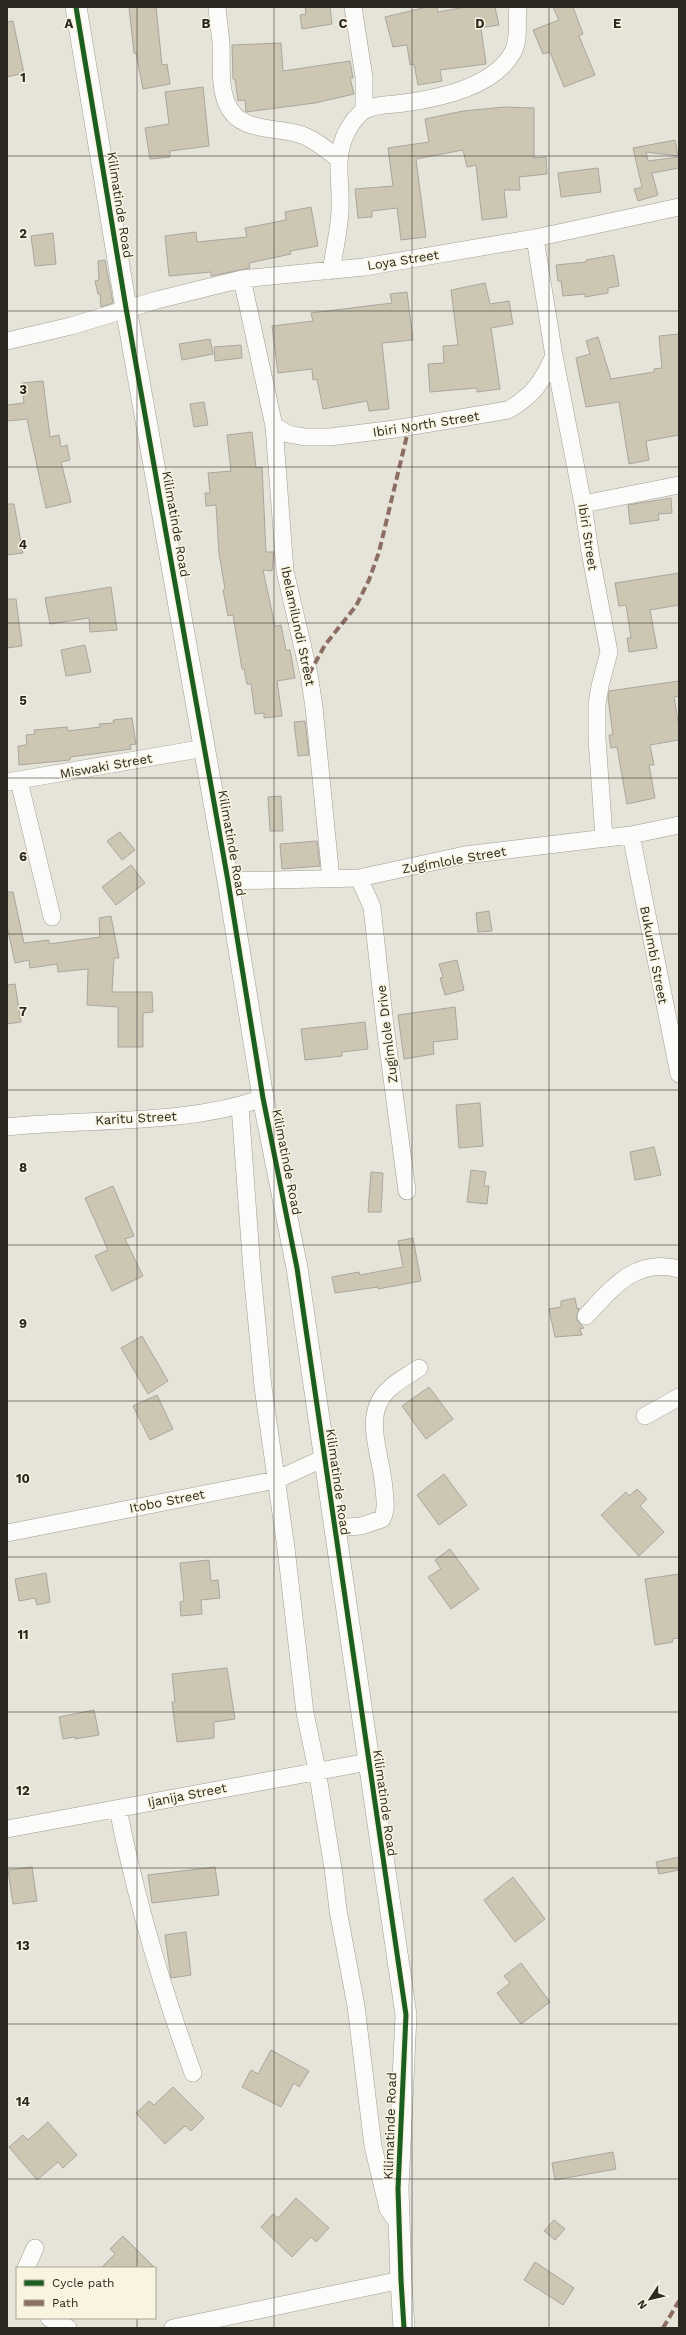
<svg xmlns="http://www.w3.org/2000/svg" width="686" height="2335" font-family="'Work Sans',sans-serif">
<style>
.building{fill:#ccc6b3;stroke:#a9a69f}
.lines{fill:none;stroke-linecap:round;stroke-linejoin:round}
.minor-casing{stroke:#a09d95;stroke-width:18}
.major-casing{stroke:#a09d95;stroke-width:22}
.minor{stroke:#fbfbf9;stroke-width:17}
.major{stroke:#fbfbf9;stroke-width:21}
.quiet{stroke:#8d6e63;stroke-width:4;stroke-dasharray:8 4;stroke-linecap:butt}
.cycleway-casing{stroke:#f9f4e0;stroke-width:8}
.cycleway{stroke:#1b5e20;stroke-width:5}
.grid{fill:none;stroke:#2b2921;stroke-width:1;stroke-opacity:0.55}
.labels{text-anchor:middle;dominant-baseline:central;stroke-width:3;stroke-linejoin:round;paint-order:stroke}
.street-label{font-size:13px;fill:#2b2921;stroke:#f9f4e0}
.grid-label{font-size:13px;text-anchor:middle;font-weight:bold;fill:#2b2921;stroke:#f9f4e0;stroke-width:3;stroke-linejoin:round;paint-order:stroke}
</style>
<rect width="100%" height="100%" fill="#e6e3d9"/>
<path class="building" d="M129 7H156L162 65 167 64 170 84 143 89 136 53H134Z
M305 7H330L332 24 302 29 300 15 306 14Z
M427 7H437L438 12 466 7H495L499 25 481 28 486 64 440 70 442 81 418 85 414 64 410 65 407 45 393 47 385 17Z
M553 7H573L583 34 579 36 595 75 564 87 550 52 543 54 533 30 559 20Z
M13 21 24 73 7 77V22Z
M281 43 283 71 350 61 353 78H350L354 94 315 103 246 112 245 100 238 101 235 79H233L232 45Z
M203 87 209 146 170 151V157L150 159 145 128 169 124 165 92Z
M505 107 534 108V158L546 157 547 174 519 177 520 190H504L507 217 482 220 476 165 467 167 463 150 416 159 426 237 401 240 397 208 372 211V217L358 218 355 189 393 186 388 148 429 142 425 119 463 111Z
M675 140 678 156 646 152 648 161 679 157V168L652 173 658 195 638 201 634 189 642 187 633 148Z
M598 168 601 192 561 197 558 173Z
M311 207 318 246 290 251 291 254 249 263 250 268 211 276V272L169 276 165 236 196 232 197 242 247 237 245 228 286 220 285 212Z
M53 233 56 264 35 266 31 236Z
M614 255 619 286 608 288V293L585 297V294L563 296 561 281H558L556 265 586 262V260Z
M105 260 113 303 101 307 100 294H98L95 281 99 280 98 261Z
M485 283 490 304 509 301 513 324 491 328 500 389 477 392V388L430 392 428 364 444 363 443 346 458 345 451 290Z
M407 292 413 340 382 343 389 409 369 411 367 401 323 409 317 379 313 380 312 369 278 373 272 326 313 321 311 313 392 303 390 294Z
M679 334V435L646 441 649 460 629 464 619 402 586 407 576 358 590 354 586 341 598 337 611 379 654 372V369L662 368 659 336Z
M210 339 213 354 182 360 179 344Z
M241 345 242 358 215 361 214 347Z
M43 381 50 437 59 435 61 447 67 445 70 460 61 462 71 502 46 508 27 419 7 421V405L24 403 22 383Z
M204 402 208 425 194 427 190 404Z
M252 432 256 468 262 467 266 552H274L272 571 263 570 275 626 281 625 286 650H290L295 678 277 681 282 716 264 718V713L255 714 251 684H247L244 669H242L233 615 228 616 223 590 225 589 219 553 216 505 206 506 205 493H210L208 473 231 471 227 435Z
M671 498 672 513 658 514 659 520 630 524 628 505Z
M7 504H14L23 553 7 555Z
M679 573V605L650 610 657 648 629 652 627 638H631L626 605 619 606 615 583Z
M111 587 117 630 90 632 89 618 50 624 45 598Z
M7 599H16L22 646 7 648Z
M85 645 91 672 66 676 61 650Z
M679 681V696L674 697 679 727V740L650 745 654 765H649L655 798 627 804 617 747 611 748 609 735H613L608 698 609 691Z
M132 718 136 744 130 745 131 749 70 757V760L19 765 18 746 27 745 26 735 35 734 34 730 67 727 68 731 100 727 99 724 114 723 113 720Z
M305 721 309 755 298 756 294 722Z
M281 796 283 831H270L268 797Z
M120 832 135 850 122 860 107 841Z
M317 841 320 866 282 869 280 844Z
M131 865 145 883 116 905 102 887Z
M7 892H13L24 943 49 940V944L100 937 99 918 111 916 119 958H114L112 992H152L153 1012 143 1013V1047H118V1007L87 1005 88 969 58 972 57 964 30 968 29 960 15 963 7 926Z
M489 911 492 931 478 932 476 913Z
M457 960 464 990 445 995 440 978 443 977 439 964Z
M15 984 21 1022 7 1024V985Z
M455 1007 458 1039 433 1042 434 1054 404 1059 398 1015Z
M365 1022 368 1049 342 1052V1056L305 1060 301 1029Z
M480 1103 483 1146 459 1148 456 1105Z
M654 1147 661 1175 635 1180 630 1152Z
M471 1170 486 1172 484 1186H489L487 1204 467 1202Z
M371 1172 383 1173 381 1212H368Z
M113 1186 134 1236 125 1239 143 1276 112 1291 95 1256 108 1250 85 1198Z
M413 1238 421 1281 378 1289V1287L335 1293 332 1277 359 1272 360 1275 403 1267 398 1241Z
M575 1298 577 1309 579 1308 576 1319 584 1328 580 1329 582 1335 555 1337 549 1309 561 1307V1301Z
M142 1336 168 1381 148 1394 121 1348Z
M429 1387 453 1419 426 1439 402 1406Z
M157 1395 173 1429 150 1440 133 1406Z
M444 1474 467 1505 439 1525 417 1495Z
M637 1489 647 1499 640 1506 664 1532 639 1556 601 1515 626 1492 629 1496Z
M450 1549 479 1589 451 1609 428 1577 441 1569 435 1560Z
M209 1560 211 1581 218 1580 220 1598 201 1600 202 1614 181 1616 180 1602 184 1601 180 1563Z
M46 1573 50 1602 37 1605 35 1598 19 1601 15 1579Z
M679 1574V1638L672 1639 673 1642 655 1645 645 1579Z
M227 1668 235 1719 214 1722V1738L177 1742 172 1702H175L172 1674Z
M94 1710 99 1735 75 1739V1737L63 1739 59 1717Z
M679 1857V1870L659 1874 656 1862Z
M32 1867 37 1901 13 1904 8 1870Z
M215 1867 219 1895 152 1903 148 1875Z
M513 1877 545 1919 515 1942 484 1900Z
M186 1932 191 1975 171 1978 165 1935Z
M521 1963 550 2002 521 2024 497 1993 510 1983 504 1976Z
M271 2050 309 2071 299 2087 294 2083 281 2107 242 2087 251 2070 258 2074Z
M173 2087 204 2118 191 2131 185 2126 165 2144 136 2113 149 2101 154 2105Z
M48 2122 77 2155 63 2168 58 2162 37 2180 9 2147 23 2135 28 2140Z
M613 2152 616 2169 555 2180 552 2163Z
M296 2198 329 2228 316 2242 311 2237 292 2257 261 2227 273 2214 278 2218Z
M554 2220 565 2229 555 2240 544 2231Z
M123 2236 155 2268H101L115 2254 110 2249Z
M535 2262 574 2288 563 2305 524 2280Z"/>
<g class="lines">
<defs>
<path id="minor" d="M217 7C218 19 220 31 221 43 222 62 219 86 227 104 240 134 277 126 302 135 315 140 326 149 337 158
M353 7 364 77V110
M535 238 554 356 583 504 590 552 609 652 600 686 597 704V739L604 837
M331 271C334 252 339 231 340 211 342 178 331 154 352 123 355 119 361 112 365 110 376 104 392 105 404 103 440 98 494 87 513 52 520 39 516 21 518 7
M242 279 274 426 285 571 309 674 314 707 331 879
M7 341 71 326 157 300 242 279 364 267 535 238 679 207
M274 426 288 434 305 437H330L395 429 508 410C534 395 542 382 554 356
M583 504 679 485
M19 781 52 917
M7 782 205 748
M631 835 679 1074
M359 878 372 907 385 1025 407 1191
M228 881 359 878 465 855 631 835 679 825
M240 1106 252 1271 263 1387 286 1548 305 1713 317 1770 334 1875 338 1910 356 2006 373 2146 388 2209 399 2225
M7 1127C91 1118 183 1126 263 1098
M586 1316C612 1288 636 1257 679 1269
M645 1416 679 1397
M333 1528 361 1526 382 1519C387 1509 385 1500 384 1489 382 1456 361 1416 388 1390 397 1381 409 1375 419 1368
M7 1533 276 1480 324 1458
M118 1809C136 1900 161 1985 193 2073
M7 1829 368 1762
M26 2268 35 2248
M49 2318 68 2328
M173 2328 401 2280"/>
<path id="major" d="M76 7 126 308 228 881 263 1098 297 1268 406 2015 398 2189 401 2280 404 2328"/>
</defs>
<use href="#minor" class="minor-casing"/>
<use href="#major" class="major-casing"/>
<use href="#minor" class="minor"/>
<use href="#major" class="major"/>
<path class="quiet" d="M309 674 325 645 356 606 369 580 379 552 409 427
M663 2328 679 2301"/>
<defs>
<path id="cycleway" d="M76 7 126 308 228 881 263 1098 297 1268 406 2015 398 2189 401 2280 404 2328"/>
</defs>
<use href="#cycleway" class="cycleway-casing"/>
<use href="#cycleway" class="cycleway"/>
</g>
<path class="grid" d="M137 7V2268M274 7V2328M412 7V2328M549 7V2328M7 156H679M7 311H679M7 467H679M7 623H679M7 778H679M7 934H679M7 1090H679M7 1245H679M7 1401H679M7 1557H679M7 1712H679M7 1868H679M7 2024H679M7 2179H679M137 2318V2328"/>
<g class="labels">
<g class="street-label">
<text transform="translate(120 205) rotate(81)">Kilimatinde Road</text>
<text transform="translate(403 260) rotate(-9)">Loya Street</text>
<text transform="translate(426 424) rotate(-9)">Ibiri North Street</text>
<text transform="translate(176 524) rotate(80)">Kilimatinde Road</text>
<text transform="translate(588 537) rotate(81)">Ibiri Street</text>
<text transform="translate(298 626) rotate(78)">Ibelamilundi Street</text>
<text transform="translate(106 766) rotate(-10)">Miswaki Street</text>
<text transform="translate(232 843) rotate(80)">Kilimatinde Road</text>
<text transform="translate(454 860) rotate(-10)">Zugimlole Street</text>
<text transform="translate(654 955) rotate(79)">Bukumbi Street</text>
<text transform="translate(387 1034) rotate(-97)">Zugimlole Drive</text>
<text transform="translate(136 1118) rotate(-3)">Karitu Street</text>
<text transform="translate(287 1162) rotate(79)">Kilimatinde Road</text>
<text transform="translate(338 1482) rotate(82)">Kilimatinde Road</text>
<text transform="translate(167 1501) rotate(-11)">Itobo Street</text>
<text transform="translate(187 1795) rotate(-11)">Ijanija Street</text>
<text transform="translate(385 1803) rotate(82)">Kilimatinde Road</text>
<text transform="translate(390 2126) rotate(-88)">Kilimatinde Road</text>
</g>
</g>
<g class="grid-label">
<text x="69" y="28">A</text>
<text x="206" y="28">B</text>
<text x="343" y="28">C</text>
<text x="480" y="28">D</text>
<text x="617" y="28">E</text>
<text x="23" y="82">1</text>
<text x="23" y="238">2</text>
<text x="23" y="394">3</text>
<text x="23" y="549">4</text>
<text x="23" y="705">5</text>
<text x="23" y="861">6</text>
<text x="23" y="1016">7</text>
<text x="23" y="1172">8</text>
<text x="23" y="1328">9</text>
<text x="23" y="1483">10</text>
<text x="23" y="1639">11</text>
<text x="23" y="1795">12</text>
<text x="23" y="1950">13</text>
<text x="23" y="2106">14</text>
</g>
<rect width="686" height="2335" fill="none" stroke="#2b2921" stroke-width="16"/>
<rect x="16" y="2267" width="140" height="52" fill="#f9f4e0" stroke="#a7a394"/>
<rect x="24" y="2280" width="20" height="6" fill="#1b5e20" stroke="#a7a394"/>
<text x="52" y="2287" font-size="12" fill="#2b2921">Cycle path</text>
<rect x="24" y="2300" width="20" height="6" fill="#8d6e63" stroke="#a7a394"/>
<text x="52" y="2307" font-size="12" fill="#2b2921">Path</text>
<g transform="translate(650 2299) rotate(235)" stroke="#f9f4e0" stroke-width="3" paint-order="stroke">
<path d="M0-3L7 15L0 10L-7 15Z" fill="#2b2921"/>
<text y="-6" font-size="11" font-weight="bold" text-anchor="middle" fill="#2b2921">N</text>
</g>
</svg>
